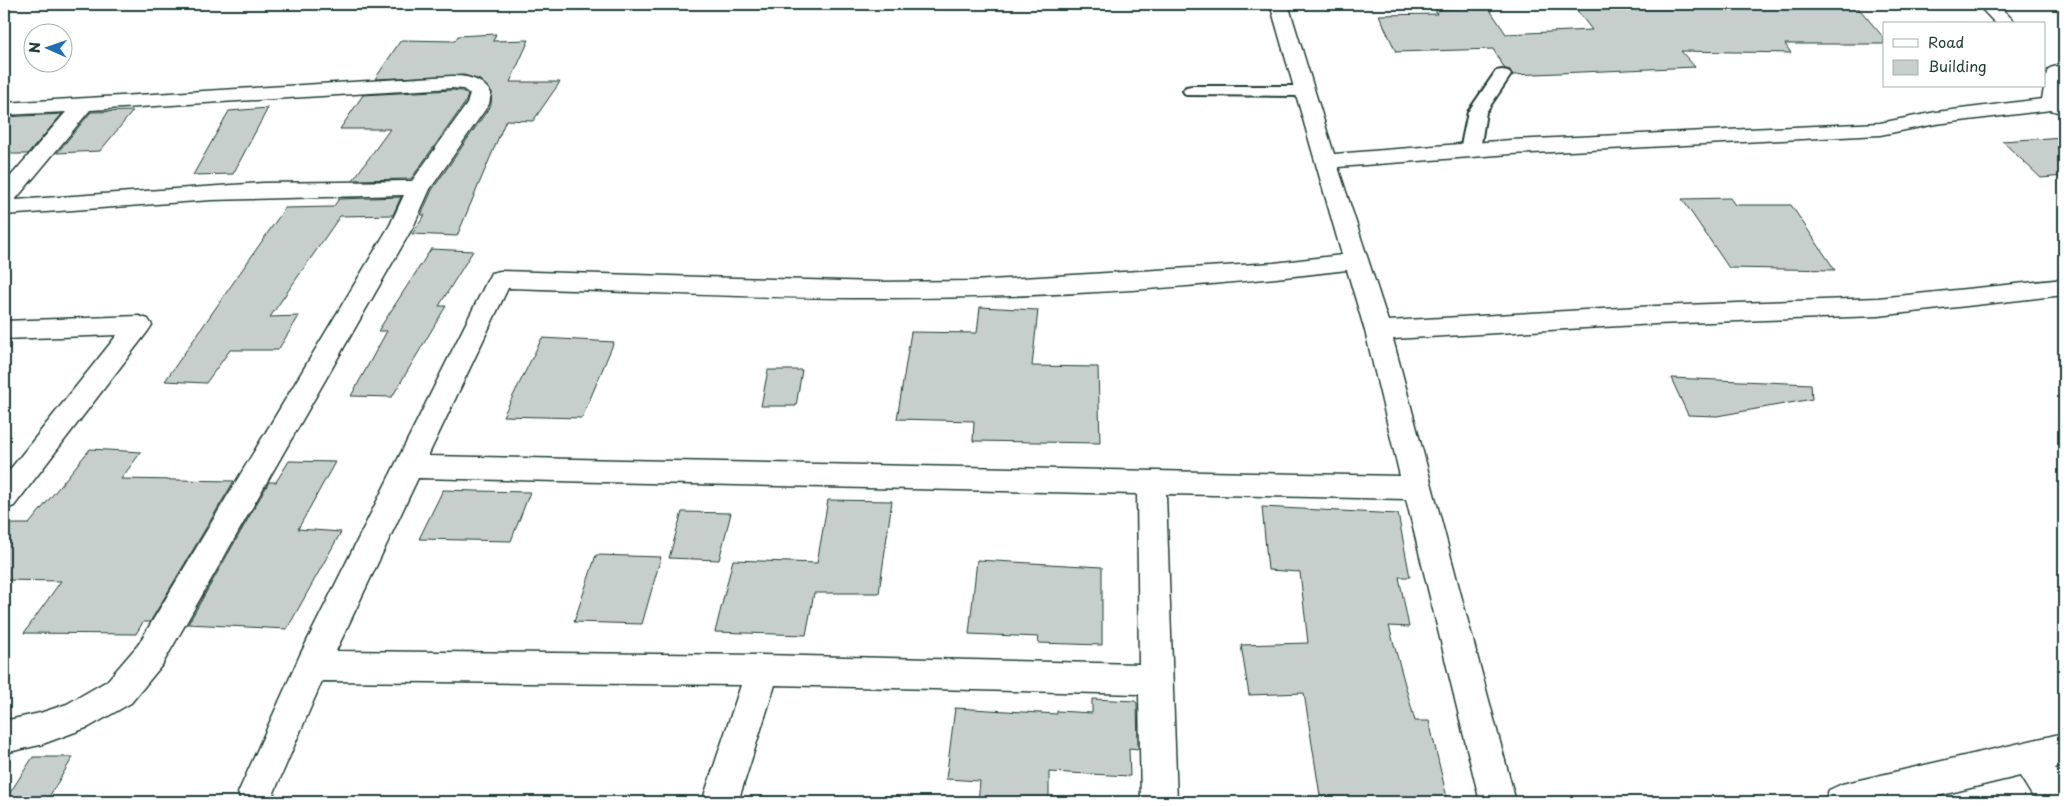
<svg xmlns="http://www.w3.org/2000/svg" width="2068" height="806" font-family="'Playpen Sans',sans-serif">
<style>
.building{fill:#c7cfcc;stroke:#1f3d34}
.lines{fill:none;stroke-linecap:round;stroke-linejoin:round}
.lane-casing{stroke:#1f3d34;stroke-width:4}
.street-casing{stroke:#1f3d34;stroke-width:3}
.lane{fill:#fff;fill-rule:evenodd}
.street{fill:#fff;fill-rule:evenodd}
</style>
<rect width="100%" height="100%" fill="#fff"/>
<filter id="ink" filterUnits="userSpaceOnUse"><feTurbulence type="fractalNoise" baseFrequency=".02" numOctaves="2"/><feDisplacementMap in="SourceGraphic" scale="10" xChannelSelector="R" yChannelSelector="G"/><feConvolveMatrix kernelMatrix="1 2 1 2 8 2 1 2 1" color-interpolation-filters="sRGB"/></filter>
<g filter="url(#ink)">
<path class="building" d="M1572 4H1855L1884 38V44H1785L1791 53 1681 51 1695 67 1513 75 1510 70 1505 69 1493 49 1396 52 1379 15 1437 14 1435 10 1488 7 1506 34 1592 30Z
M496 34 493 41 529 40 510 82H560L533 121 506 120 457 236 412 234 425 215H421L432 190 491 105 492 92 480 80 464 75 375 79 401 40 455 41 458 36Z
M452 90 462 91 468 95 465 103 411 179 353 180 390 129H340L363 95Z
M268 108 233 174 193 175 229 111Z
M133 111 100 151 57 153 91 112Z
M62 114 28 154H4V117Z
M2064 137V176L2041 178 2002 141Z
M401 197 393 215 340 216 270 317 299 316 278 350H230L206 383 165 381 285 208 333 207 339 199Z
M1730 198 1735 205H1791L1835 270 1729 268 1682 199Z
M431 249 473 251 439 306H446L392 397 351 396 387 331H378Z
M980 307 1038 310 1032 366 1098 367 1100 443 973 441 974 421 897 419 911 332 977 333Z
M542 338 614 342 582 418 503 416Z
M768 370H802L796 406H761Z
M1671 378 1811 384 1812 399 1717 416 1688 415Z
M90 449 141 452 121 479 234 481 150 622H143L136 634 24 633 61 581 4 580V524H29Z
M289 461 335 462 298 529 341 532 287 629 188 624 269 482H276Z
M443 490 476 491 530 492 511 541 419 539Z
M828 500 892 501 879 593H814L806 635 715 632 733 560 817 563Z
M1262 507 1398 514 1410 577H1399L1409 627 1389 626 1415 721H1429L1448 802H1321L1304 693 1249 695 1241 645 1308 643 1300 572 1268 570Z
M682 512 731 513 719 560 669 558Z
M596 555 661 557 642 624 574 622Z
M977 560 1102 567V645L1038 643 1039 637 969 634Z
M1092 699 1135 701 1137 703 1138 749 1129 748 1130 776 1049 772V802H978L980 781 946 779 955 708 1057 714V711L1092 713Z
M33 757H73L46 802H4Z"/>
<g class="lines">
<defs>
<path id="lane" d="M1502 70 1508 71 1511 75 1486 112 1480 150 1477 154H1463L1460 150 1468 112 1496 71Z
M1192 86H1305L1311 87 1314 91 1311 95 1305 96 1186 95 1183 91 1186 87Z"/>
<path id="street" d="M1270 4H1288L1334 154 1511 140 1880 123 1936 112 2042 99 2047 72 2050 68 2057 66 2064 68V114L2051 110 1936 124 1880 135 1511 154 1338 167 1388 321 1656 306 1878 298 2064 279V295L1878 316 1656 324 1393 339 1516 802H1480L1406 499 1166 494 1177 802H1141L1139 694 775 685 738 802H702L741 685 322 681 270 802H242L238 793 300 655 491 273 500 271 877 282 972 281 1274 263 1342 255ZM1347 270 1365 331 1400 476 428 456 508 288C632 291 756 299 879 298 1035 298 1192 289 1347 270ZM418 478 1137 494 1139 664 763 655 336 651Z
M1977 4H1997L2017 24H1996Z
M452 76C468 76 482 79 491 93L489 104 430 189 414 225 162 665 131 703 89 727 40 745 4 753V721L40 713 67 704 107 681 138 645 390 225 404 195 211 200 4 215V184L66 112 4 115V103ZM452 88 463 89 470 94 467 104 412 181 263 183 15 200 90 110Z
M139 316 148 319 152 325 148 331 14 506 4 510V477L117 335 4 339V321Z
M2064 733V765L2055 768 2064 781V802H2036L2020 776 1913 802H1824L1829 790 1842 784Z"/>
</defs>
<use href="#lane" class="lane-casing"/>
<use href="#street" class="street-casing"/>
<use href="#lane" class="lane"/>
<use href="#street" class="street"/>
</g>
</g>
<rect width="2068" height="806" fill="none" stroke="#fff" stroke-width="20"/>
<rect x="10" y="10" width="2048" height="786" fill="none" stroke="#1f3d34" stroke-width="2" filter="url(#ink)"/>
<rect x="1883" y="22" width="162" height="65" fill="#ffffff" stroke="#a5b1ae"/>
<rect x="1893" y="39" width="25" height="8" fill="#ffffff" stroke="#a5b1ae"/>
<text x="1928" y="48" font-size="15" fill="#1f3d34">Road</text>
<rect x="1893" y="60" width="25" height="15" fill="#c7cfcc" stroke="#a5b1ae"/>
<text x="1928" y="72" font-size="15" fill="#1f3d34">Building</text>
<g transform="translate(48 48) rotate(272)"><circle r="24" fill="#ffffff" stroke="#a5b1ae"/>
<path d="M0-4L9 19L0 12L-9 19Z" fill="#1f6fb2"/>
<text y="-8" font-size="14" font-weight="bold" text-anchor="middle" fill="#1f3d34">N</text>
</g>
</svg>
